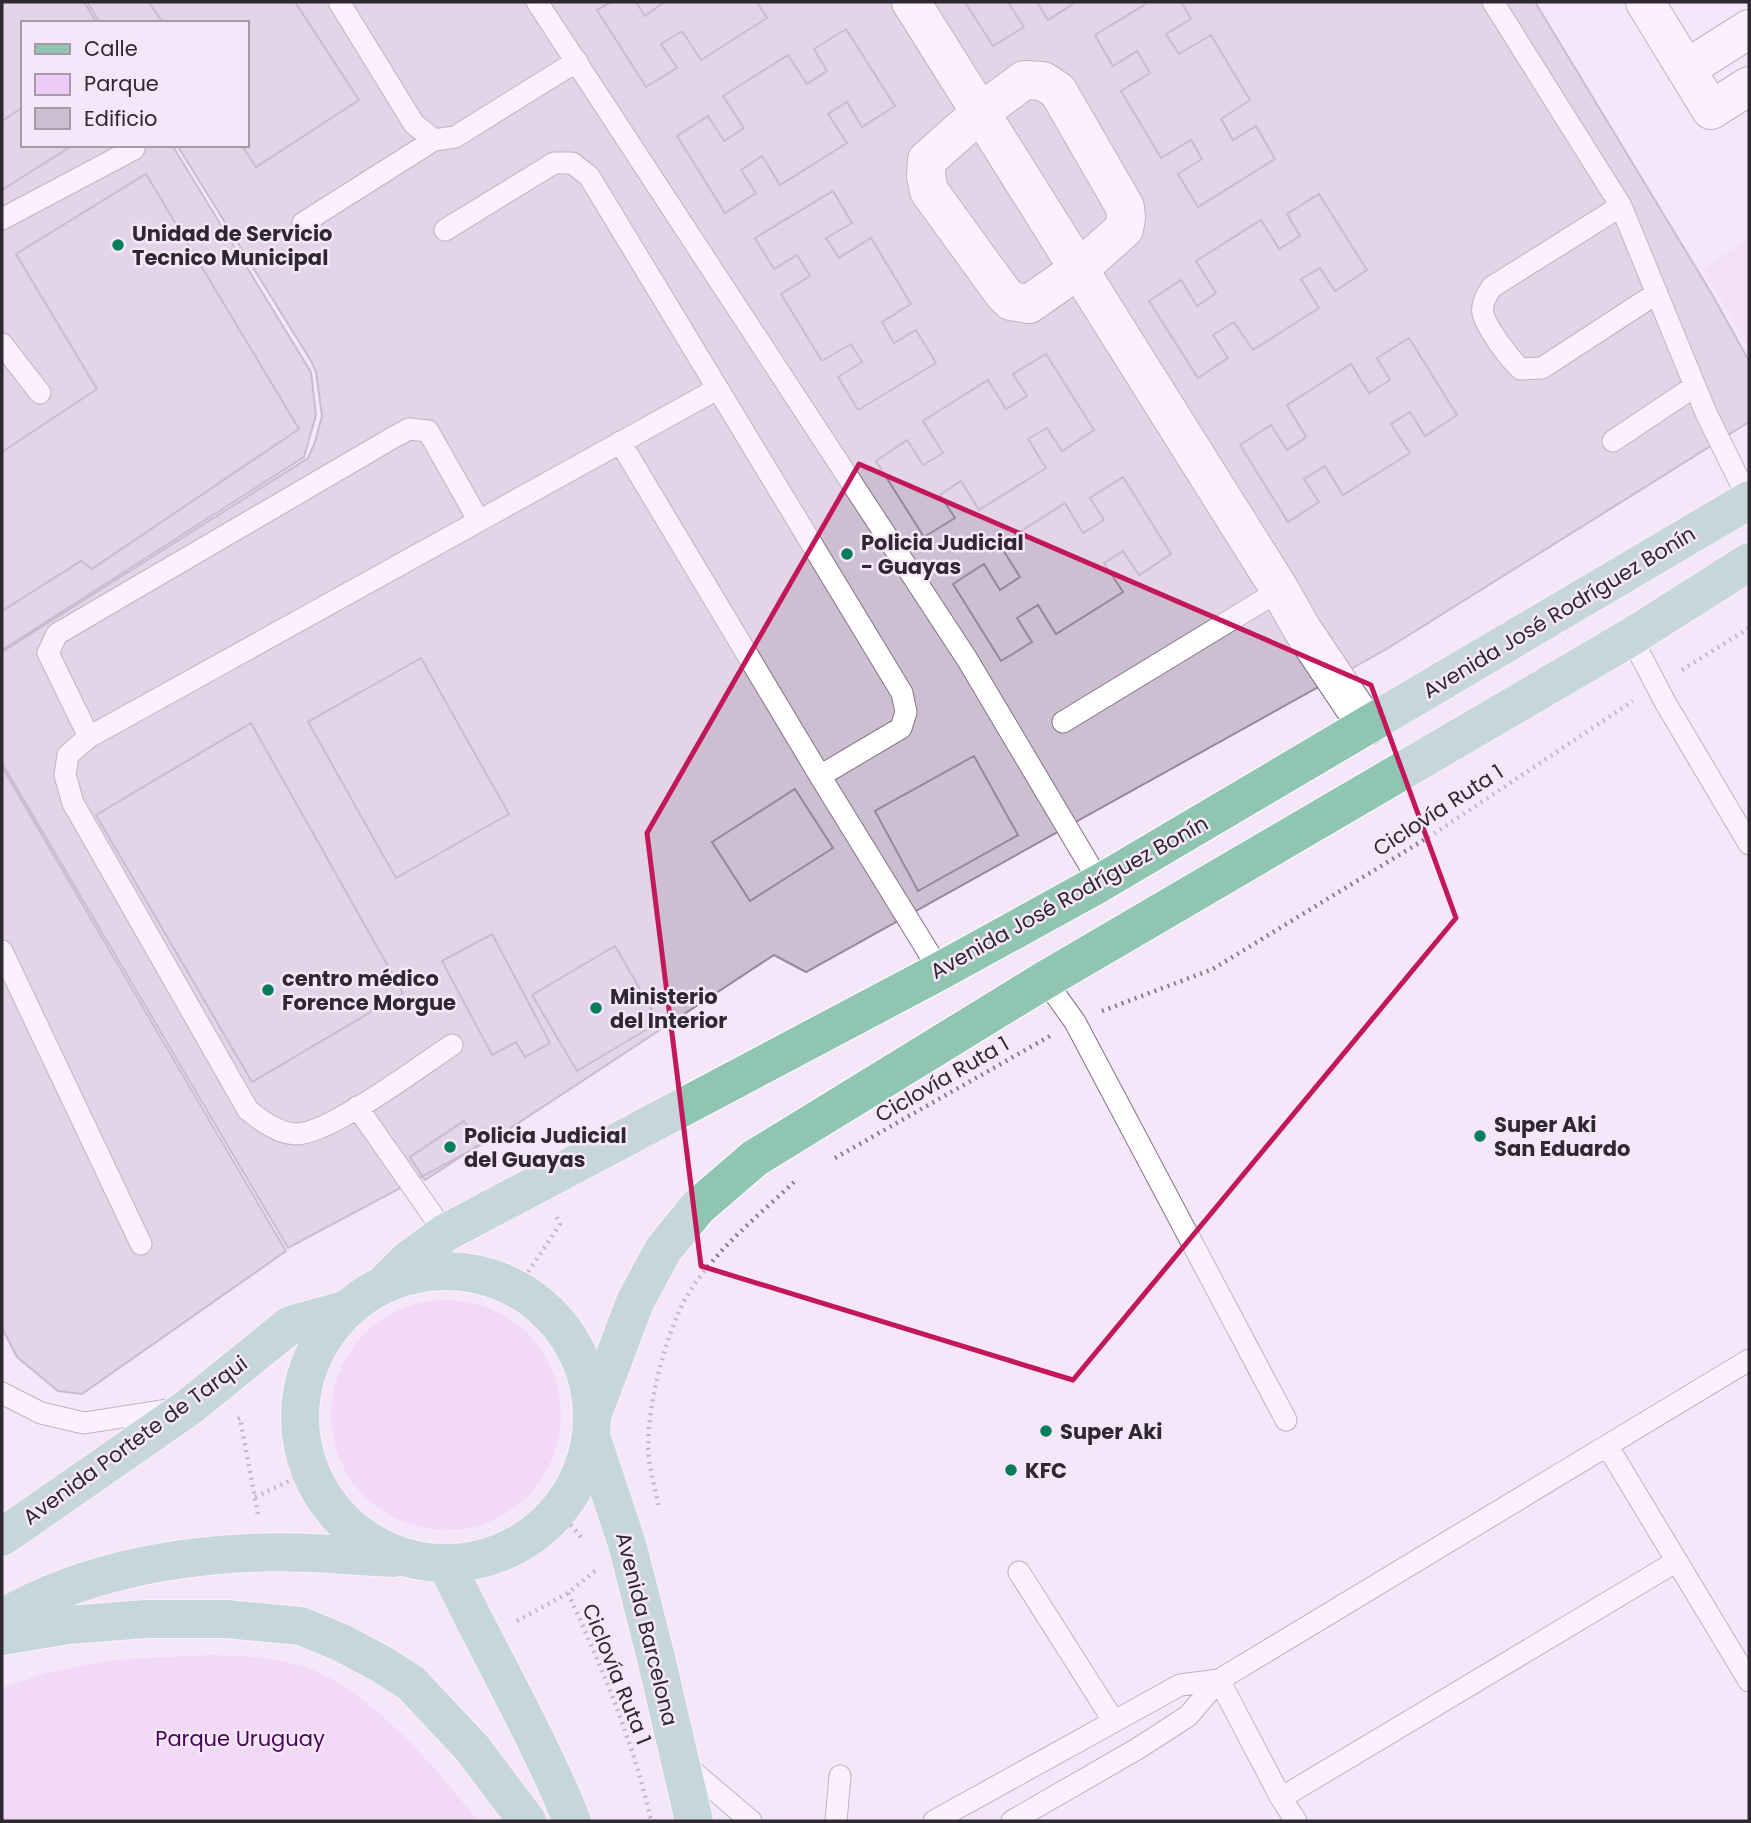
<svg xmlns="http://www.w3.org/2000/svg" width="1751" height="1823" font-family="Poppins,sans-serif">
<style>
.built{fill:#eed9f4}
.green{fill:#edcaf7}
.building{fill:#cebed2;stroke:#96889a;stroke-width:2}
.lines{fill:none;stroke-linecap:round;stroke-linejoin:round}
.lane-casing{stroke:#827386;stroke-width:23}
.street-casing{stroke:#827386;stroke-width:40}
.primary-casing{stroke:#fff;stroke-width:40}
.path{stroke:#887e8b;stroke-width:4.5;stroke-dasharray:2 5;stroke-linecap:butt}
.lane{stroke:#fff;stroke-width:21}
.street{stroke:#fff;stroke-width:38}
.primary{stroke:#8fc5b1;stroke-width:38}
.marked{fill:none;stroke:#c2185b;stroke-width:5;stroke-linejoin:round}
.poi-dot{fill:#047d5b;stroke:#f6e6fa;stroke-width:2.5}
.labels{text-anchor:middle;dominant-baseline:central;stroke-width:5;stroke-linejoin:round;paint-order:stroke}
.poi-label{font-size:21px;font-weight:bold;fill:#2e2830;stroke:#f6e6fa;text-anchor:start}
.street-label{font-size:21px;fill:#2e2830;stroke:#f6e6fa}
.park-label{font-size:21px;fill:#460555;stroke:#f6e6fa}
</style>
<rect width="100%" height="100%" fill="#f6e6fa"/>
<path class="built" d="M1749 238V346L1703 269Z"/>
<path class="green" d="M331 1415a115 115 0 1 1 230 0a115 115 0 1 1-230 0Z
M210 1655C241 1656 271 1657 301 1666 365 1684 437 1769 478 1821H2V1688L47 1673 112 1660Z"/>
<path class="building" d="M2 2H84L97 23H23V145H172L311 372 316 415 304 457 2 650Z
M87 2H1535L1713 296 1749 361V422L1385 650 806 972 774 955 500 1135 288 1248 2 763V652L308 458 315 442 322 416 316 372 311 361 177 145H247V23H100Z
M149 2H295L359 100 256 167 242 145H247V23H163Z
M611 2H636L645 16 664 2H757L767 18 701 60 682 31 661 44 677 68 646 87 597 10Z
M965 2H1013L1009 4 1024 27 993 46Z
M1037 2H1076L1048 20Z
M1149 2H1181L1191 19 1166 34 1179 54 1211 35 1250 100 1221 119 1233 140 1256 126 1275 159 1198 207 1178 174 1202 159 1191 140 1161 158 1121 91 1150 73 1137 51 1113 66 1095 35Z
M846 29 895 106 862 127 847 102 828 114 847 143 780 185 762 156 741 170 756 193 725 213 677 136 708 116 724 141 744 128 723 96 788 55 807 84 827 71 814 49Z
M23 107V145H73L2 190V121Z
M146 174 299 429 92 569 81 561 2 611V452L97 389 16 254Z
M833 191 852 223 826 238 839 258 871 238 911 304 882 322 894 343 916 330 936 363 858 410 838 377 862 362 851 344 822 361 781 294 810 276 797 255 774 269 755 238Z
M1319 194 1367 270 1335 291 1320 268 1301 279 1319 308 1253 350 1234 322 1213 335 1228 358 1198 378 1149 301 1181 280 1197 306 1216 293 1196 261 1261 220 1279 249 1300 236 1287 214Z
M1409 338 1457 415 1425 436 1410 412 1391 424 1410 453 1343 495 1325 466 1304 479 1319 502 1288 522 1240 445 1271 425 1287 450 1306 437 1287 405 1351 364 1369 393 1390 380 1377 358Z
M1046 354 1094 430 1062 451 1047 428 1028 439 1046 468 979 510 961 481 940 495 955 518 924 537 876 461 907 440 923 465 943 453 923 421 988 380 1006 409 1027 396 1013 374Z
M1123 477 1171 554 1139 575 1123 551 1104 563 1123 592 1056 634 1038 605 1017 618 1032 642 1001 661 953 584 984 564 1000 590 1020 577 1000 545 1065 503 1083 533 1104 520 1090 498Z
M421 658 509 814 396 878 308 722Z
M251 723 403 993 252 1082 96 815Z
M974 756 1018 835 918 891 875 811Z
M2 767 286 1251 82 1394 58 1391 17 1357 2 1328Z
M795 789 833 848 750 901 712 842Z
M492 934 550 1043 525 1057 516 1042 492 1055 442 961Z
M615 946 659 1022 577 1071 532 995Z
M464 1121 473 1135 485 1128 491 1137 425 1180 410 1157Z"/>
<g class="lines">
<defs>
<path id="lane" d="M339 2 414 124 434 140 455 137 577 61
M537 2 967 659 1100 883
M1493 2 1621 206 1706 413 1749 500
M1621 206 1492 287C1487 294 1481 304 1483 313 1485 326 1511 361 1521 369L1542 368 1657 293
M2 219 134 149
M303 223 434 140
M445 230 554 163H572L589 176 902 693 906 712 901 728 820 776
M2 344 40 393
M1613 441 1695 386
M620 442 820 776 940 971
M1631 637 1665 702 1749 844
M1063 722 1280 590
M89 737 48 653 57 634 394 437 409 429 428 431 479 521
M2 951 141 1244
M1045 980 1075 1022 1286 1420
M452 1045C420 1066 330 1134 296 1134 277 1133 262 1121 248 1110L73 803 65 775 68 755 89 737 717 389
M357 1107 445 1233
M2 1393 41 1413 84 1423 173 1409
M1608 1447 1749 1681
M1019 1572 1113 1720
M1219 1680 1281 1798 1296 1821
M684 1764 751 1821
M1281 1798 1677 1561
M836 1821 840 1776
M934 1821 1180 1685 1219 1680
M1012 1821 1137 1749 1188 1716 1219 1680 1749 1360"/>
<path id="street" d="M911 2 1280 590 1302 629 1367 726
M1645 2 1711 110 1749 86
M1686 69 1749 29
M1024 80 1043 81 1058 91 1125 207 1126 218 1124 229 1079 269 1029 304 1011 301 1003 293 929 191 926 176 927 160 980 113Z"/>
<path id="primary" d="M300 1417a146 146 0 1 1 292 0a146 146 0 1 1-292 0Z
M385 1283 408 1260 445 1233 940 971 1100 883 1749 500
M592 1416 635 1302 663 1250 698 1207 755 1158 1045 980 1631 637 1749 562
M592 1439 627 1544 656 1658 694 1821
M2 1537 189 1407 290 1325 344 1310
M446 1563C487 1650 536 1732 572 1821
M2 1618C76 1575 165 1557 249 1553 296 1550 348 1556 395 1558
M2 1636 69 1625 146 1619H226L301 1626 342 1643 383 1665 411 1683 472 1748 527 1821"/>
</defs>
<use href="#lane" class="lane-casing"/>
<use href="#street" class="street-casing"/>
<use href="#primary" class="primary-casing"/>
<path class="path" d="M1682 670 1749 628
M1102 1011 1213 969 1435 833 1633 701
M835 1158 1050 1036
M315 1416a131 131 0 1 1 262 0a131 131 0 1 1-262 0Z
M509 1301 560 1224 556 1216
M238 1419 240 1418 258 1514
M255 1497 324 1465
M548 1498 581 1537
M658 1505C655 1486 648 1465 648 1446 648 1404 666 1332 687 1296 713 1252 758 1216 794 1182
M595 1571 568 1593C601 1666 634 1742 651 1821
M517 1621 568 1593"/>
<use href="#lane" class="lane"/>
<use href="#street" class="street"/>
<use href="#primary" class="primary"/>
</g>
<path d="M0 0H1751V1823H0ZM859 464 1371 685 1456 918 1073 1380 701 1266 647 833Z" fill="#f6e6fa" fill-opacity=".55" fill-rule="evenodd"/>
<path class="marked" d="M859 464 1371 685 1456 918 1073 1380 701 1266 647 833Z"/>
<g class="poi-dot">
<circle cx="118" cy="245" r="7"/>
<circle cx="847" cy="554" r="7"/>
<circle cx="268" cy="990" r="7"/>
<circle cx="596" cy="1008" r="7"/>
<circle cx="1480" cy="1136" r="7"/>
<circle cx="450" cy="1147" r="7"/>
<circle cx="1046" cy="1431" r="7"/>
<circle cx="1011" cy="1470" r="7"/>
</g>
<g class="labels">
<g class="poi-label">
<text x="132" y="233">Unidad de Servicio<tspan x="132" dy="24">Tecnico Municipal</tspan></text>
<text x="861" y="542">Policia Judicial<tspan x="861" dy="24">- Guayas</tspan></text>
<text x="282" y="978">centro médico<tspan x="282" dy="24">Forence Morgue</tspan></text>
<text x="610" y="996">Ministerio<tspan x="610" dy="24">del Interior</tspan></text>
<text x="1494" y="1124">Super Aki<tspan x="1494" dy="24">San Eduardo</tspan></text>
<text x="464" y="1135">Policia Judicial<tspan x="464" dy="24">del Guayas</tspan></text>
<text x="1060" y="1431">Super Aki</text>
<text x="1025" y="1470">KFC</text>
</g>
<g class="street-label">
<text transform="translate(1559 612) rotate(-31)">Avenida José Rodríguez Bonín</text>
<text transform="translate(1438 810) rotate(-33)">Ciclovía Ruta 1</text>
<text transform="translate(1069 897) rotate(-29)">Avenida José Rodríguez Bonín</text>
<text transform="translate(942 1079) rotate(-30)">Ciclovía Ruta 1</text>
<text transform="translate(135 1440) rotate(-36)">Avenida Portete de Tarqui</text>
<text transform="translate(647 1629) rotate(76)">Avenida Barcelona</text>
<text transform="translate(617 1674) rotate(68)">Ciclovía Ruta 1</text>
</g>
<g class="park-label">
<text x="240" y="1738">Parque Uruguay</text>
</g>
</g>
<rect width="1751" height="1823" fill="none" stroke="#2e2830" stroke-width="7"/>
<rect x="21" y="21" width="228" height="126" fill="#f6e6fa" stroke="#a69aa9" stroke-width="2"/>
<rect x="35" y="44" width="35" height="10" fill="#8fc5b1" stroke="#a69aa9" stroke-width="2"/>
<text x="84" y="56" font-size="21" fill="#2e2830">Calle</text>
<rect x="35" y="74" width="35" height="21" fill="#edcaf7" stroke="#a69aa9" stroke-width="2"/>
<text x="84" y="91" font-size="21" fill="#2e2830">Parque</text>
<rect x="35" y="108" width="35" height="21" fill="#cebed2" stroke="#a69aa9" stroke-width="2"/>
<text x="84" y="126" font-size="21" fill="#2e2830">Edificio</text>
</svg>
